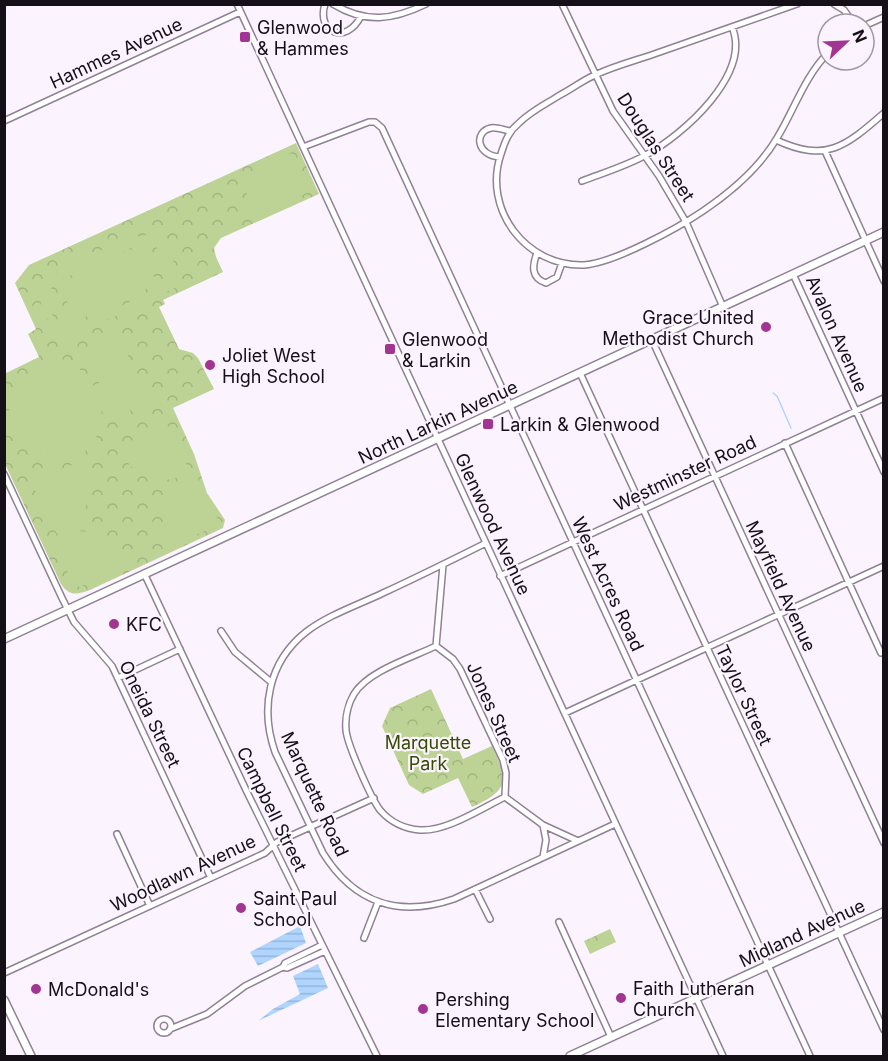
<svg xmlns="http://www.w3.org/2000/svg" width="888" height="1061" font-family="Inter,sans-serif">
<style>
.forest{fill:url(#forest-crowns)}
.garden{fill:#bcd395;fill-rule:evenodd}
.water{fill:url(#water-rules)}
.lines{fill:none;stroke-linecap:round;stroke-linejoin:round}
.stream{stroke:#afd5fe;stroke-width:1.5}
.minor-casing{stroke:#908196;stroke-width:8}
.major-casing{stroke:#908196;stroke-width:10}
.minor{stroke:#fff;stroke-width:5}
.major{stroke:#fff;stroke-width:7}
.poi-dot{fill:#a23492;stroke:#fbf4fe;stroke-width:2}
.labels{text-anchor:middle;dominant-baseline:central;stroke-width:4.5;stroke-linejoin:round;paint-order:stroke}
.poi-label{font-size:18px;fill:#150f17;stroke:#fbf4fe;text-anchor:start}
.street-label{font-size:18px;fill:#150f17;stroke:#fbf4fe}
.park-label{font-size:18px;fill:#384b04;stroke:#fbf4fe}
</style>
<defs>
<pattern id="forest-crowns" width="20" height="18" patternUnits="userSpaceOnUse" patternTransform="scale(1.5)"><rect width="20" height="18" fill="#bcd395"/><path d="M2 6a3 3 0 1 1 6 0M12 15a3 3 0 1 1 6 0" fill="none" stroke="#a1b480"/></pattern>
<pattern id="water-rules" width="6" height="5" patternUnits="userSpaceOnUse" patternTransform="scale(1.5)"><rect width="6" height="5" fill="#afd5fe"/><path d="M0 2.5h6" fill="none" stroke="#96b6d9"/></pattern>
</defs>
<rect width="100%" height="100%" fill="#fbf4fe"/>
<path class="forest" d="M296 143 319 194 221 238 214 248 216 257 223 272 163 300 165 304 159 307 179 349 193 353 198 358 214 389 173 408 194 454 207 493 225 520 223 528 90 590C76 595 69 596 61 584L5 464 4 374 39 357 28 334 36 329 15 283 29 265Z
M431 689 463 759 492 746C509 781 509 790 472 807L458 778 423 794 409 785 382 726 390 708Z
M610 929 616 942 590 954 584 941Z"/>
<path class="garden" d="M291 153 309 192 257 216 239 177Z
M144 235C181 240 169 263 179 286L64 340C57 325 41 319 41 301 40 292 45 283 51 276 62 267 130 236 144 235ZM142 243C165 244 176 269 159 286 148 294 86 324 74 324 63 325 52 319 49 308 46 298 50 289 56 282Z
M140 246 157 284 76 321 59 284Z
M119 337 150 401 115 418 85 353Z
M55 357C87 364 111 400 98 433 94 444 83 454 74 462 48 462 24 437 5 422V416C19 395 32 368 55 357Z
M164 425 170 427 190 472C162 489 131 477 118 447Z
M81 461C99 490 87 521 57 534L34 488 37 481Z
M195 474 218 520 216 526 171 546C154 518 165 487 195 474Z
M74 531C98 530 116 542 126 564L80 587 73 584 53 540 62 534Z"/>
<path class="water" d="M300 926 306 943 258 966 250 952Z
M318 964 328 988 258 1021 273 1009 300 994 293 976Z"/>
<g class="lines">
<path class="stream" d="M773 393 777 396 791 428"/>
<defs>
<path id="minor" d="M237 4 723 1056
M325 4C316 32 346 46 361 16
M333 4C366 24 393 20 426 4
M562 4 613 111 659 176 686 222 723 307
M797 4C751 20 705 36 660 52 638 60 616 65 595 75 583 80 572 89 560 95 546 104 531 111 519 123 509 131 505 141 501 154 482 209 526 267 584 265 614 263 678 228 703 211 731 192 760 167 777 138 794 110 805 76 828 53
M834 4 844 10 854 24
M864 26 884 17
M4 121 240 12
M776 140C826 163 845 147 884 113
M303 147 369 122H375L382 128 810 1056
M825 151 884 281
M500 157C477 156 473 132 491 128 497 127 504 130 510 131
M582 181C603 173 626 166 646 155 683 135 752 74 732 27
M537 253C532 266 531 278 546 283L557 277 562 263
M793 274 884 472
M652 340 884 843
M580 373 884 1030
M785 443 881 653 884 652
M4 474 62 598 74 622 112 666 211 878
M486 543C452 560 418 577 383 593 358 605 328 615 306 632 268 662 260 709 275 752L323 853C354 903 399 918 454 899L615 824
M144 573 246 790 377 1056
M500 576 884 398
M221 631 235 652 271 682
M436 646C411 658 368 671 354 694 348 704 345 718 346 730 347 744 371 798 380 810 390 822 405 829 420 830 446 832 482 808 505 797
M436 646 453 659 460 669 503 760 506 773 505 797
M436 646 443 565
M118 678 180 649
M565 713 884 566
M505 797 543 825 578 841
M543 825 546 840 543 857
M117 834 150 906
M475 889 490 919
M559 922 611 1037
M364 938 378 902
M283 967 287 968 325 951
M4 973 265 853 277 842 374 798
M157 1026a7 7 0 1 1 14 0a7 7 0 1 1-14 0Z
M170 1029 207 1014 245 986 283 967 285 963 322 945"/>
<path id="major" d="M4 639 884 232
M4 1000 31 1056
M570 1056 884 912"/>
</defs>
<use href="#minor" class="minor-casing"/>
<use href="#major" class="major-casing"/>
<use href="#minor" class="minor"/>
<use href="#major" class="major"/>
</g>
<g class="poi-dot">
<rect x="239" y="31" width="12" height="12" rx="3"/>
<circle cx="766" cy="327" r="6"/>
<rect x="384" y="343" width="12" height="12" rx="3"/>
<circle cx="210" cy="365" r="6"/>
<rect x="482" y="418" width="12" height="12" rx="3"/>
<circle cx="114" cy="624" r="6"/>
<circle cx="241" cy="908" r="6"/>
<circle cx="36" cy="989" r="6"/>
<circle cx="621" cy="998" r="6"/>
<circle cx="423" cy="1009" r="6"/>
</g>
<g class="labels">
<g class="poi-label">
<text x="257" y="27">Glenwood<tspan x="257" dy="21">&amp; Hammes</tspan></text>
<text x="754" y="317" text-anchor="end">Grace United<tspan x="754" dy="21">Methodist Church</tspan></text>
<text x="402" y="339">Glenwood<tspan x="402" dy="21">&amp; Larkin</tspan></text>
<text x="222" y="355">Joliet West<tspan x="222" dy="21">High School</tspan></text>
<text x="500" y="424">Larkin &amp; Glenwood</text>
<text x="126" y="624">KFC</text>
<text x="253" y="898">Saint Paul<tspan x="253" dy="21">School</tspan></text>
<text x="633" y="988">Faith Lutheran<tspan x="633" dy="21">Church</tspan></text>
<text x="48" y="989">McDonald's</text>
<text x="435" y="999">Pershing<tspan x="435" dy="21">Elementary School</tspan></text>
</g>
<g class="street-label">
<text transform="translate(116 53) rotate(-25)">Hammes Avenue</text>
<text transform="translate(656 147) rotate(57)">Douglas Street</text>
<text transform="translate(837 334) rotate(66)">Avalon Avenue</text>
<text transform="translate(438 422) rotate(-25)">North Larkin Avenue</text>
<text transform="translate(685 473) rotate(-25)">Westminster Road</text>
<text transform="translate(493 524) rotate(65)">Glenwood Avenue</text>
<text transform="translate(608 584) rotate(65)">West Acres Road</text>
<text transform="translate(781 586) rotate(65)">Mayfield Avenue</text>
<text transform="translate(744 695) rotate(65)">Taylor Street</text>
<text transform="translate(494 712) rotate(66)">Jones Street</text>
<text transform="translate(150 714) rotate(64)">Oneida Street</text>
<text transform="translate(315 794) rotate(65)">Marquette Road</text>
<text transform="translate(272 809) rotate(64)">Campbell Street</text>
<text transform="translate(183 873) rotate(-25)">Woodlawn Avenue</text>
<text transform="translate(802 933) rotate(-25)">Midland Avenue</text>
</g>
<g class="park-label">
<text x="428" y="742">Marquette<tspan x="428" dy="21">Park</tspan></text>
</g>
</g>
<rect width="888" height="1061" fill="none" stroke="#150f17" stroke-width="12"/>
<g transform="translate(846 42) rotate(67)"><circle r="28" fill="#fbf4fe" stroke="#9f98a2" stroke-width="1.5"/>
<path d="M0-4.5L10 22L0 15L-10 22Z" fill="#a23492"/>
<text y="-9" font-size="16" font-weight="bold" text-anchor="middle" fill="#150f17">N</text>
</g>
</svg>
